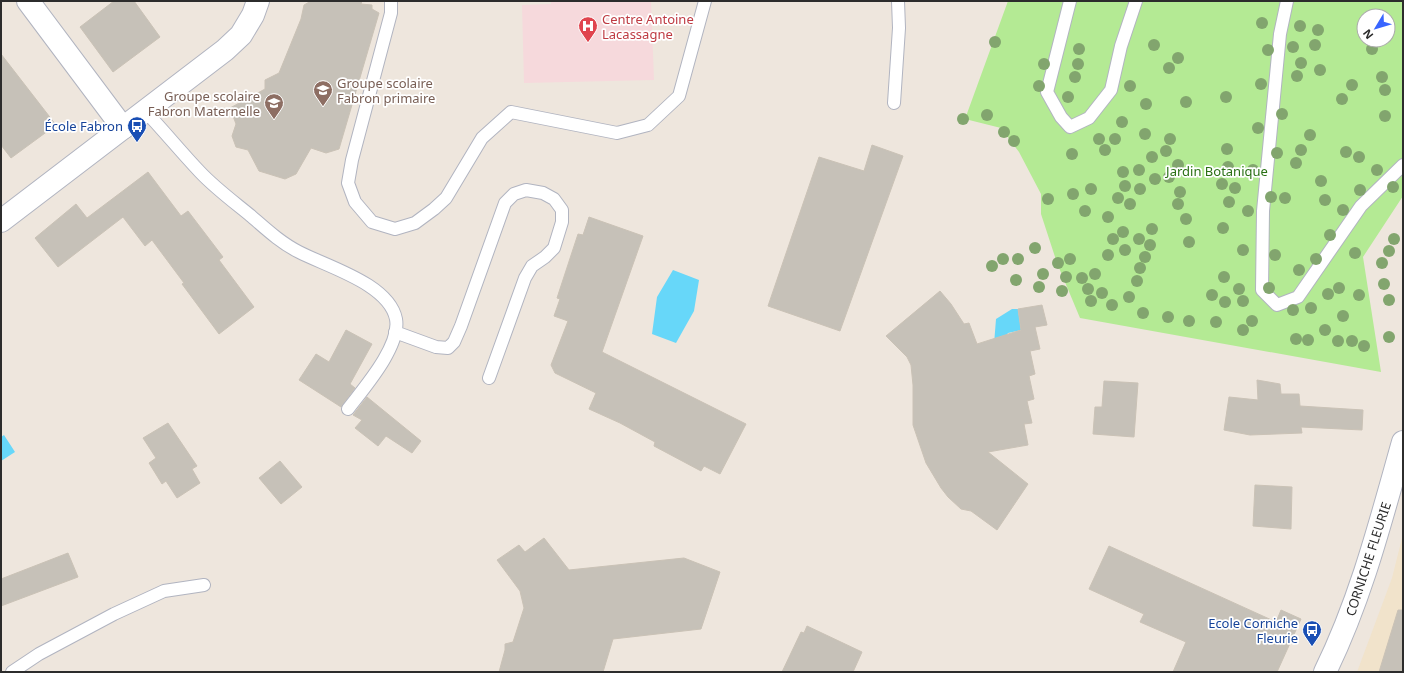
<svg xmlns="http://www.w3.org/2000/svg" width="1404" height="673" font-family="'Noto Sans',sans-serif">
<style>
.education{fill:#f1e3cb}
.medical{fill:#f6d9dc}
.green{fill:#b4ea94;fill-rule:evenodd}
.water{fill:#67d7f9}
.building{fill:#c6c1b8;stroke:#cac2b6}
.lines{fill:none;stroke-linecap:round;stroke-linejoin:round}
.service-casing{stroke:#b1b4c0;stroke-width:14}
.minor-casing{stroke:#b1b4c0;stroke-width:24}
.tertiary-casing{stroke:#b1b4c0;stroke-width:24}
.secondary-casing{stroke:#b1b4c0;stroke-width:24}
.service{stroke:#fff;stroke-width:12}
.minor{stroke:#fff;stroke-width:22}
.tertiary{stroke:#fff;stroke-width:22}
.secondary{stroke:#fff;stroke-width:22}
.tree{fill:#82a56e}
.labels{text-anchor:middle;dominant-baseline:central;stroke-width:3.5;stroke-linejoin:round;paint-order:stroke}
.health-label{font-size:13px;fill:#be3a42;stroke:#fff;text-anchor:start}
.education-label{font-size:13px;fill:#785e54;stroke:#fff;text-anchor:start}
.transit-label{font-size:13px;fill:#164399;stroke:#fff;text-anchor:end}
.park-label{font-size:13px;fill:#2a7014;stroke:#fff}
.street-label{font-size:13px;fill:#2c2c2c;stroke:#fff}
</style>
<rect width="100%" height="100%" fill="#eee6dd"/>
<path class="education" d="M1403 534V672H1357L1392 578Z"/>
<path class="medical" d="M551 1H651L654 80 524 83 522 5 551 4Z"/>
<path class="green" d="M1008 1H1403V196L1363 257 1381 372 1080 318 1057 263 1041 214V194L1019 152 1001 128 965 119ZM1364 16H1388V40H1364Z"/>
<path class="water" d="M673 270 699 280 694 311 676 343 652 334 657 297Z
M1012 309H1018L1021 330 1008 333 993 357 996 319Z
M4 435 15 452 1 461V437Z"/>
<path class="building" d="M114 1H134L160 37 113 72 80 27Z
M311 1H362L361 4 372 5V9L379 13 339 149 326 153 311 148 296 174 285 179 259 171 248 150 236 147 232 136 236 124 230 108 265 89V80L279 73 301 19 304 5Z
M1 54 56 125 11 158 1 145Z
M872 145 903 156 840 331 768 306 819 157 864 171Z
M148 172 181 216 188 211 223 257 219 260 254 307 219 334 182 284 184 283 152 240 145 246 123 217 58 267 35 238 76 204 87 218Z
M589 217 643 236 602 352 746 424 720 474 704 466 701 471 654 446 655 442 620 423 589 409 596 393 555 373 551 365 568 321 554 316 560 299 557 298 578 234 583 235Z
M940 291 951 304 964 324 969 323 977 344 1021 330 1018 309 1042 305 1047 325 1035 327 1040 349 1030 351 1035 374 1029 376 1034 399 1027 401 1032 423 1024 424 1028 445 988 452 1028 484 997 530 971 511 961 509 948 497 941 488 926 463 913 425V385L911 365 907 357 886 336Z
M346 330 372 344 350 384 355 388 341 407 299 380 316 354 329 362Z
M1257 380 1280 384 1281 394H1299L1300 406 1363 410 1362 430 1301 427 1302 433 1250 435 1224 430 1229 397 1258 400Z
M1104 381 1138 383 1134 437 1093 434 1095 407H1102Z
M367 397 421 441 412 453 386 436 378 446 355 428 362 420 353 415Z
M168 423 197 466 192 469 200 483 177 498 166 481 162 484 149 463 156 458 143 438Z
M280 461 302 487 281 504 259 478Z
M1255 485 1292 487 1291 529 1253 526Z
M544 538 569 570 684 558 720 572 701 629 613 639 603 672H499L505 650V644L513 642 524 608 520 591 497 560 519 545 525 552Z
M1109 546 1276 622 1281 610 1301 619 1277 672H1173L1186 642 1140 622 1144 614 1089 589Z
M68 553 78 577 1 606V579Z
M1398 610H1403V672H1379Z
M807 626 862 652 853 672H782L801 632 804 633Z"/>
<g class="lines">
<defs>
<path id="service" d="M391 1V13L352 160 348 183 355 202 372 222 395 229 415 223 434 209 446 198 482 138 511 112 617 133 648 125 679 96 705 1
M1070 1 1047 92 1061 117 1070 127 1089 118 1111 90 1121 46 1136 1
M1287 1 1280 34 1263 211 1262 290 1277 305 1298 297 1361 206 1403 165
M894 103 899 28 898 1
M145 111C164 131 181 152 200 172 215 188 234 202 251 216 266 229 281 243 299 252 328 267 389 284 396 319 401 346 364 388 348 409
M395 332 436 347 448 348 454 342 461 326 505 203 514 194 526 190 543 193 554 199 562 210V222L554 248 545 257 532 266 525 278 489 378
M12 672 39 654 114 614 164 591 204 585"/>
<path id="minor" d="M28 1 123 128"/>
<path id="tertiary" d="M1 221 225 50 241 35 253 15 258 1"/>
<path id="secondary" d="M1325 672C1361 599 1381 520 1403 442"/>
</defs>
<use href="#service" class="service-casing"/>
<use href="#minor" class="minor-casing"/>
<use href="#tertiary" class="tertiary-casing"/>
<use href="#secondary" class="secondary-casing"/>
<use href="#service" class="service"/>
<use href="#minor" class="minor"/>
<use href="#tertiary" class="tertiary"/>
<use href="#secondary" class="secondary"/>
</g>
<g class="tree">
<circle cx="1262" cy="23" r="6"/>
<circle cx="1300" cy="26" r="6"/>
<circle cx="1318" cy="30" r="6"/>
<circle cx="995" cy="42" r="6"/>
<circle cx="1154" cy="45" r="6"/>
<circle cx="1315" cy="45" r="6"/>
<circle cx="1293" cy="47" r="6"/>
<circle cx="1079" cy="49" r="6"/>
<circle cx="1372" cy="49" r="6"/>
<circle cx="1268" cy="50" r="6"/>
<circle cx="1178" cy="58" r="6"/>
<circle cx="1301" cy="63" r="6"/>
<circle cx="1044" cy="64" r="6"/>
<circle cx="1078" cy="64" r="6"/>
<circle cx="1169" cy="68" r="6"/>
<circle cx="1320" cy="70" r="6"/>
<circle cx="1297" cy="76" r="6"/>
<circle cx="1075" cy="77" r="6"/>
<circle cx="1382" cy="77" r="6"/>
<circle cx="1261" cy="84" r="6"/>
<circle cx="1352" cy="85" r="6"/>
<circle cx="1039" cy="86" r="6"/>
<circle cx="1130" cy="86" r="6"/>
<circle cx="1385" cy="90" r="6"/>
<circle cx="1068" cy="97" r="6"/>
<circle cx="1226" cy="97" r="6"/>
<circle cx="1342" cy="99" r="6"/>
<circle cx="1186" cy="102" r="6"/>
<circle cx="1146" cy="104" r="6"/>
<circle cx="1282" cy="114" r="6"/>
<circle cx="987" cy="115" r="6"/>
<circle cx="1385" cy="116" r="6"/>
<circle cx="963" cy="119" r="6"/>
<circle cx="1122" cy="122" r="6"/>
<circle cx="1258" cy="128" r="6"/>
<circle cx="1004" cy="132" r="6"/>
<circle cx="1145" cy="134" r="6"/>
<circle cx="1310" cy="135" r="6"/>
<circle cx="1099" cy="139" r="6"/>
<circle cx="1115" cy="139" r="6"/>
<circle cx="1170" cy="139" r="6"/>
<circle cx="1014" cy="141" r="6"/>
<circle cx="1227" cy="149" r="6"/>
<circle cx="1105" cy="150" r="6"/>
<circle cx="1301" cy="150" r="6"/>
<circle cx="1166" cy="151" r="6"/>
<circle cx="1346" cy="152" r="6"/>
<circle cx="1277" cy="153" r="6"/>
<circle cx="1072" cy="154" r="6"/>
<circle cx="1152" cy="157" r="6"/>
<circle cx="1359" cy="157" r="6"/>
<circle cx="1296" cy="163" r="6"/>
<circle cx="1178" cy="165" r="6"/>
<circle cx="1228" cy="167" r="6"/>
<circle cx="1139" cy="170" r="6"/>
<circle cx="1253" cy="170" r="6"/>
<circle cx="1377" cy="170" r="6"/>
<circle cx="1123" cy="172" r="6"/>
<circle cx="1169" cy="177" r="6"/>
<circle cx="1155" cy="179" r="6"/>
<circle cx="1321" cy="181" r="6"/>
<circle cx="1222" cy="184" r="6"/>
<circle cx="1125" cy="186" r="6"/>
<circle cx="1393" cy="187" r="6"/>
<circle cx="1235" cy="188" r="6"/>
<circle cx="1091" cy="189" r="6"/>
<circle cx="1140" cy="189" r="6"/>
<circle cx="1360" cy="190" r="6"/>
<circle cx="1180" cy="192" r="6"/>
<circle cx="1073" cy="194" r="6"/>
<circle cx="1271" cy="197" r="6"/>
<circle cx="1118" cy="198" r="6"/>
<circle cx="1285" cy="198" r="6"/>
<circle cx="1048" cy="199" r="6"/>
<circle cx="1325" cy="200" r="6"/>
<circle cx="1229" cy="202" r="6"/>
<circle cx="1130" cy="204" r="6"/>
<circle cx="1178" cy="204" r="6"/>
<circle cx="1343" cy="210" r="6"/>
<circle cx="1085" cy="211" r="6"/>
<circle cx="1248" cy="211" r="6"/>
<circle cx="1108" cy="217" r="6"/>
<circle cx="1186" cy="219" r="6"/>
<circle cx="1223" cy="228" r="6"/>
<circle cx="1152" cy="229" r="6"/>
<circle cx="1123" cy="232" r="6"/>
<circle cx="1330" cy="235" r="6"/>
<circle cx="1113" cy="239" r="6"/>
<circle cx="1139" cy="239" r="6"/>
<circle cx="1394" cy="239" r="6"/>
<circle cx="1189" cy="242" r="6"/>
<circle cx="1150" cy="245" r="6"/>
<circle cx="1035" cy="248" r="6"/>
<circle cx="1125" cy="250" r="6"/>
<circle cx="1243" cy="250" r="6"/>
<circle cx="1389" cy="251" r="6"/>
<circle cx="1355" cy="253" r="6"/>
<circle cx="1108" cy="255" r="6"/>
<circle cx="1275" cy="255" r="6"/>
<circle cx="1145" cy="257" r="6"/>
<circle cx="1003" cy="259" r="6"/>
<circle cx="1018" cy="259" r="6"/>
<circle cx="1070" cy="259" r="6"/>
<circle cx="1316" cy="259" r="6"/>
<circle cx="1058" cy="263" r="6"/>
<circle cx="1382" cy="263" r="6"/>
<circle cx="992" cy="266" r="6"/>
<circle cx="1140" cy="268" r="6"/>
<circle cx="1299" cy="270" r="6"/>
<circle cx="1043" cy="274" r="6"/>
<circle cx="1095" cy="274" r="6"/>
<circle cx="1066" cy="277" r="6"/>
<circle cx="1224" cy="277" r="6"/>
<circle cx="1082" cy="278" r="6"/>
<circle cx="1016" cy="280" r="6"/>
<circle cx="1137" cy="281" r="6"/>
<circle cx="1384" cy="284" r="6"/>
<circle cx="1039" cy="287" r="6"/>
<circle cx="1269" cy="288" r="6"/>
<circle cx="1339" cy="288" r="6"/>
<circle cx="1088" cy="289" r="6"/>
<circle cx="1239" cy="289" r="6"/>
<circle cx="1062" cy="291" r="6"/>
<circle cx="1102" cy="293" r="6"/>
<circle cx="1328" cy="294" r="6"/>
<circle cx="1212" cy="295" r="6"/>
<circle cx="1359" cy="295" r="6"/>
<circle cx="1129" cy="297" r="6"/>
<circle cx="1389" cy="300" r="6"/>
<circle cx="1091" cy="301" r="6"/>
<circle cx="1243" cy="301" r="6"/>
<circle cx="1225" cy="302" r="6"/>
<circle cx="1112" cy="305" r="6"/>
<circle cx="1311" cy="308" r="6"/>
<circle cx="1293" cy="310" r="6"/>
<circle cx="1143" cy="313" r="6"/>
<circle cx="1343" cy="316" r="6"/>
<circle cx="1168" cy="317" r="6"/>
<circle cx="1189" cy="321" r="6"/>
<circle cx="1252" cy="321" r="6"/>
<circle cx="1216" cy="322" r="6"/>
<circle cx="1243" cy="330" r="6"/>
<circle cx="1325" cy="330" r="6"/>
<circle cx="1389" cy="337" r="6"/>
<circle cx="1296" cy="339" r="6"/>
<circle cx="1308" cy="340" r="6"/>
<circle cx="1338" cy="341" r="6"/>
<circle cx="1352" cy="341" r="6"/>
<circle cx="1364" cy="346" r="6"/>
</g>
<defs>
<symbol id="hospital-pin" viewBox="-11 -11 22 30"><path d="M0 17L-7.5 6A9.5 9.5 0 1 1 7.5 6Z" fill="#e0444e" stroke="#fff"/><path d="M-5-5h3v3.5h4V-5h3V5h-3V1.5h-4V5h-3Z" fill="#fff"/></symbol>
<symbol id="school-pin" viewBox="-11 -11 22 30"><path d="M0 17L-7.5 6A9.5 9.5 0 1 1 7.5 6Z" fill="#8d6e63" stroke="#fff"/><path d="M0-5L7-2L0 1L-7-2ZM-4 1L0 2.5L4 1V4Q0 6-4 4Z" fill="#fff"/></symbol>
<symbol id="bus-pin" viewBox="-11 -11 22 30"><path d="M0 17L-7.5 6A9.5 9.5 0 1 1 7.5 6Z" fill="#1a4fb4" stroke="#fff"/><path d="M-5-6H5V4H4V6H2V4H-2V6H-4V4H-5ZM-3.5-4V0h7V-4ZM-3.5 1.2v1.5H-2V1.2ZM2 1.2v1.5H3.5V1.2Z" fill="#fff"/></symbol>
</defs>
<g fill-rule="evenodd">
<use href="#hospital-pin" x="577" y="15" width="22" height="30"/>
<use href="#school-pin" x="312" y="79" width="22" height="30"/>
<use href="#school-pin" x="263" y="92" width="22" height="30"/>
<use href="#bus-pin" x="126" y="115" width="22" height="30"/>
<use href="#bus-pin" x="1301" y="619" width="22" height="30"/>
</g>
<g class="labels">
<g class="health-label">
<text x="602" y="19">Centre Antoine<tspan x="602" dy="15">Lacassagne</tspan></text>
</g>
<g class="education-label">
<text x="337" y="83">Groupe scolaire<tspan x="337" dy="15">Fabron primaire</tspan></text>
<text x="260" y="96" text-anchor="end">Groupe scolaire<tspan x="260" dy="15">Fabron Maternelle</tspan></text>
</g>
<g class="transit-label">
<text x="123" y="126">École Fabron</text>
<text x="1298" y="623">Ecole Corniche<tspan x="1298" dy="15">Fleurie</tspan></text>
</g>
<g class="park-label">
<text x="1217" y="171">Jardin Botanique</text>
</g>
<g class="street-label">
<text transform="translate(1368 559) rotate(-72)">CORNICHE FLEURIE</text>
</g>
</g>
<rect width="1404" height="673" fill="none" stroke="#2c2c2c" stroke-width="4"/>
<g transform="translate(1376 28) rotate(232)"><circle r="19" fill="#ffffff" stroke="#ababab"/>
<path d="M0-3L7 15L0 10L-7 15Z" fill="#3965ff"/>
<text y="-6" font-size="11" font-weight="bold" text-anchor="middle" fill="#2c2c2c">N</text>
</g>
</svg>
